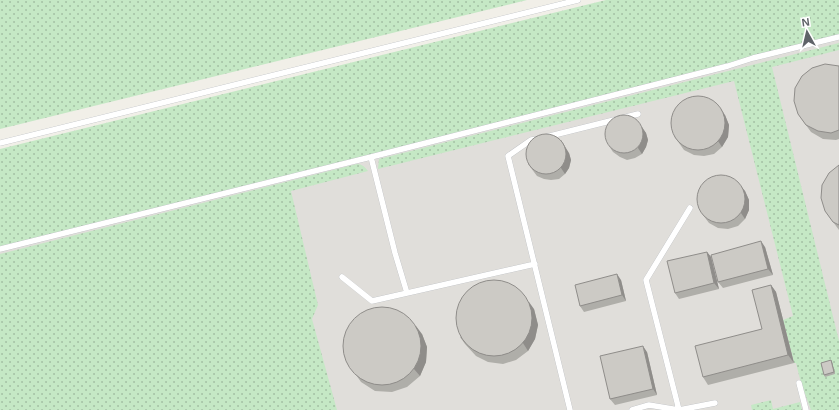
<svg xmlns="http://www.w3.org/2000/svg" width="839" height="410" font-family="Arial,sans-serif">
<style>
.industrial{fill:#e0deda}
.grass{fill:url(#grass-dots)}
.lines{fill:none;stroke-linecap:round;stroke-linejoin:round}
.lane-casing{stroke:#b5b8bc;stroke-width:6}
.lane{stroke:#fff;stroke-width:5.5}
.wall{fill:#afaea9}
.shaded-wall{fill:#8f8d8a}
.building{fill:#cccac5;stroke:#8f8d8a}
</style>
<defs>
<pattern id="grass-dots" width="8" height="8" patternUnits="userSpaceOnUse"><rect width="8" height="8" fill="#c5e8c5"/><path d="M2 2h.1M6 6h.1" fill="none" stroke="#a3c0a4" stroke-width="1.8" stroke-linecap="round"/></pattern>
</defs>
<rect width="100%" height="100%" fill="#f1efe8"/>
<path class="industrial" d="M839 9V410H0V228Z"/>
<path class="grass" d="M0 0H527L0 129Z
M606 0H839V35L0 249V149Z
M839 43V50L772 67 839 341V410H811L801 383 796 363H794L783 320 793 316 734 81 378 169 379 159Z
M357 164C362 164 365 167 368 171L291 191 318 305 312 319 337 410H0V254Z
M771 400 773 409 800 402 802 410H752L751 405Z"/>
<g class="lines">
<defs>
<path id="lane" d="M546 137 638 114
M538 139 531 140 508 156 570 410
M0 143 578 0
M371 157 395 253 407 293
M0 249 371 157 728 66 753 58 839 37
M342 277 372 301 535 264
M799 383 806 410
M632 410 649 405 679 410 715 403
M679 410 646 280 690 208"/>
</defs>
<use href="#lane" class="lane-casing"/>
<use href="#lane" class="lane"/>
</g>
<path class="wall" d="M839 66V139L836 140 823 139 811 132 798 114Z
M725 115 729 125 728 137 722 147 714 154 704 156 694 155 684 150 674 136Z
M637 121 646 133 648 140 646 147 642 154 635 158 627 160 620 157 613 152 609 146Z
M569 153 571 160 569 168 565 174 559 179 551 180 544 179 537 176 528 164Z
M839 165V230L825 211Z
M740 185 745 191 749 200V210L745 219 738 226 728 229 718 228 709 223 700 211Z
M765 247 773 275 723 288 718 282Z
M707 252 711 257 719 289 679 299 675 293Z
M621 280 626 301 584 312 580 306Z
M771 285 776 292 794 363 708 385 703 377 762 329Z
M534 309 538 325 535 339 528 351 516 360 503 364 488 362 476 356 465 344 460 337Z
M422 334 427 347 426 362 420 376 407 387 392 392 375 391 361 382 347 362Z
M647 352 657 395 615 405 610 399Z
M831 360 832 362 835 374 825 377 824 375Z"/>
<path class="shaded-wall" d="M721 109 725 115 729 125 728 137 722 147 718 141Z
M642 127 646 133 648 140 646 147 642 154 638 148Z
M561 140 569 153 571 160 569 168 565 174 561 168Z
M740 185 745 191 749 200V210L745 219 741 213Z
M761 241 765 247 773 275 768 269Z
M707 252 711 257 719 289 714 283Z
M617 274 621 280 626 301 622 295Z
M771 285 776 292 794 363 788 355Z
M529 302 534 309 538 325 535 339 528 351 523 343Z
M416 326 422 334 427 347 426 362 420 376 414 369Z
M643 346 647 352 657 395 653 389Z
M831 360 832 362 835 374 834 372Z"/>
<path class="building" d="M825 64 839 66V130L831 133 818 131 806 125 798 114 794 101 795 88 802 76 812 68Z
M671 123a27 27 0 1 1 54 0a27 27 0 1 1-54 0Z
M605 134a19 19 0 1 1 38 0a19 19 0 1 1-38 0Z
M526 154a20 20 0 1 1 40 0a20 20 0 1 1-40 0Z
M839 165V225L833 222 825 211 821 198 822 185 829 173Z
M697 199a24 24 0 1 1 48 0a24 24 0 1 1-48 0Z
M761 241 768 269 718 282 711 255Z
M707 252 714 283 675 293 667 261Z
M617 274 622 295 580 306 575 285Z
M456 318a38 38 0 1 1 76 0a38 38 0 1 1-76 0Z
M771 285 788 355 703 377 695 346 762 329 752 290Z
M343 346a39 39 0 1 1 78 0a39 39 0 1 1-78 0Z
M643 346 653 389 610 399 600 356Z
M831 360 834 372 824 375 821 363Z"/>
<g transform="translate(807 32) rotate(352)" stroke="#ffffff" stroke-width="3" paint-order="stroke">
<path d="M0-3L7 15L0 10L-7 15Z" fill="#5f6368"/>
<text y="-6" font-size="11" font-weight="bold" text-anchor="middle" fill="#5f6368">N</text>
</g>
</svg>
